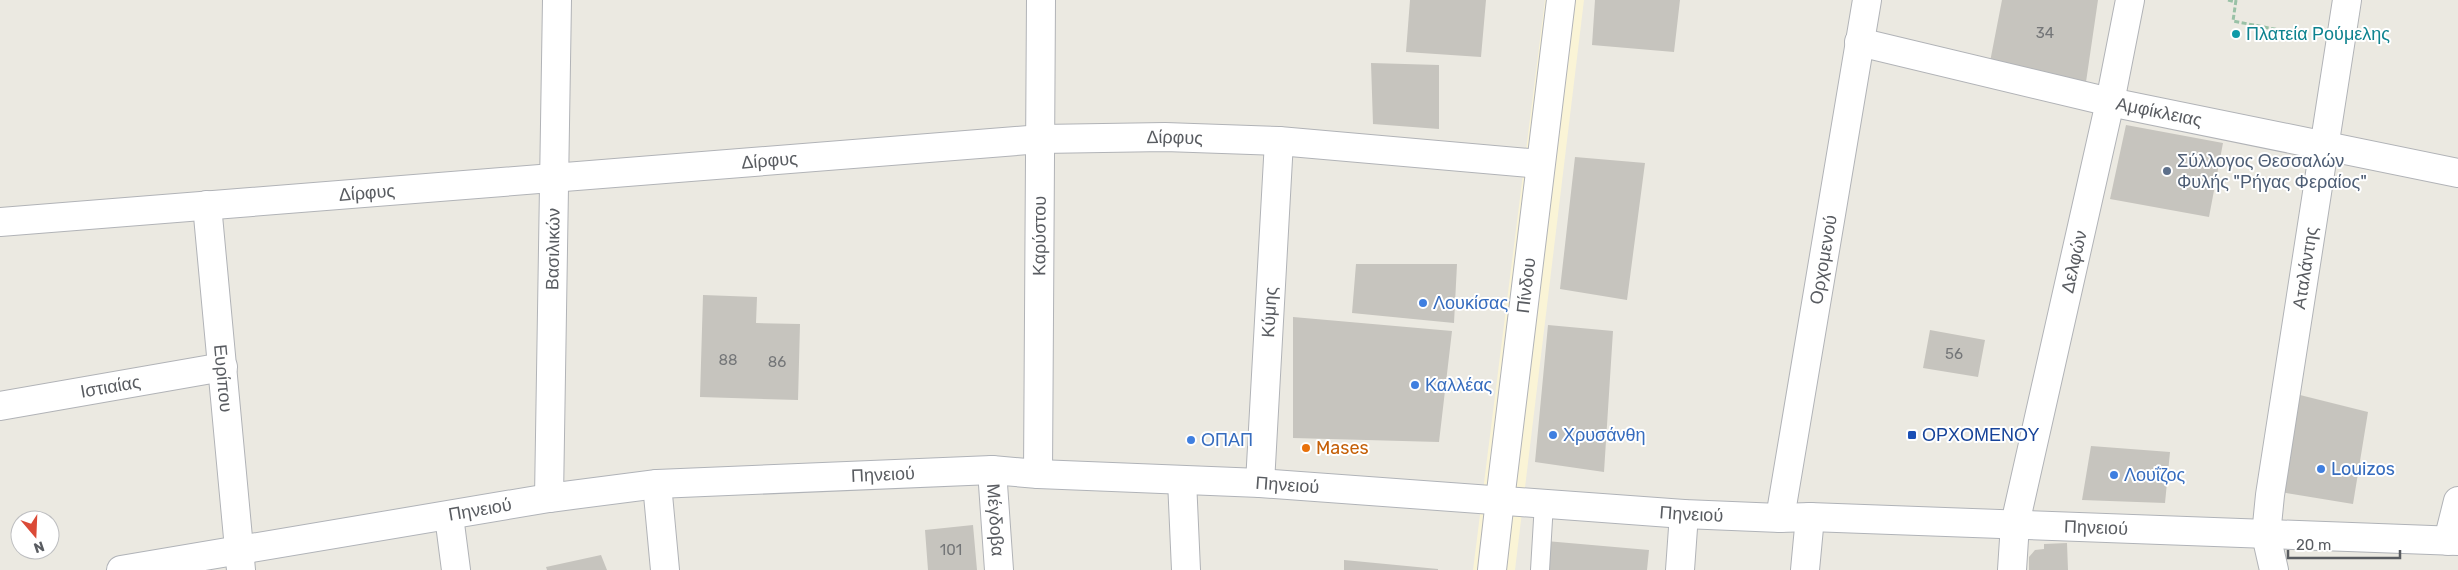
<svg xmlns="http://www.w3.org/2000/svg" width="2458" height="570" font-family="Rubik,sans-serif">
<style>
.commercial{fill:#faf4d6}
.building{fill:#c6c4be}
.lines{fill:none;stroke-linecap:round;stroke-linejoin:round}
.service-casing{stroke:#b1b3b7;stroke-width:20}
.minor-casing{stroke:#b1b3b7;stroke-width:30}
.tertiary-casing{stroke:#b1b3b7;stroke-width:30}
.secondary-casing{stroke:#b0b3b8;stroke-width:30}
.path{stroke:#99c1a6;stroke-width:3;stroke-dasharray:5 2.5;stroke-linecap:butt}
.service{stroke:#fff;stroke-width:18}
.minor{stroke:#fff;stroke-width:28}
.tertiary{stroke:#fff;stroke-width:28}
.secondary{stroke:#fff;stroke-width:28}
.culture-dot{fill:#0f9aa8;stroke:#fff;stroke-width:2}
.service-dot{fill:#5c6f8a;stroke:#fff;stroke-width:2}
.shop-dot{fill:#3f7fe0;stroke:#fff;stroke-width:2}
.transit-dot{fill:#1a4fb4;stroke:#fff;stroke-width:2}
.food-dot{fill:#e8710a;stroke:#fff;stroke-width:2}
.labels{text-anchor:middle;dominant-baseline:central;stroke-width:4;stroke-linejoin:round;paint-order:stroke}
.number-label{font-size:15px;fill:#747678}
.culture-label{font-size:18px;fill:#0d838f;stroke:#fff;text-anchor:start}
.street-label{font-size:18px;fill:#595c61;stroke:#fff}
.service-label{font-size:18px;fill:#4e5e75;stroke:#fff;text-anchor:start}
.shop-label{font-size:18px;fill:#366cbe;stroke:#fff;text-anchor:start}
.transit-label{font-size:18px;fill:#164399;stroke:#fff;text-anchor:start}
.food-label{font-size:18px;fill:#c56008;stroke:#fff;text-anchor:start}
</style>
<rect width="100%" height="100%" fill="#ebe9e1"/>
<path class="commercial" d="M1545 0H1584L1515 570H1473Z"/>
<path class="building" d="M1410 0H1486L1481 57 1406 52Z
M1595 0H1680L1674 52 1592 45Z
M2002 0H2098L2086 82 1989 67Z
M1371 63 1439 65V129L1373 124Z
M2126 125 2223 143 2209 217 2110 199Z
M1575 157 1645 163 1627 300 1560 289Z
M1356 264H1457L1454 323 1352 313Z
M703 295 757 297 756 323 800 324 798 400 700 397Z
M1293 317 1452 331 1439 442 1293 438Z
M1548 325 1613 331 1604 472 1535 462Z
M1930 330 1985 340 1978 377 1923 368Z
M2300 395 2368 412 2353 504 2280 492Z
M2091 446 2170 452 2165 503 2082 500Z
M973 525 977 570H928L925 530Z
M1546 541 1649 550 1647 570H1544Z
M2067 543 2068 570H2029V557L2035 550 2044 549V544Z
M601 555 607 570H547L546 567Z
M1344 560 1438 569V570H1344Z"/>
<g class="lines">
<defs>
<path id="service" d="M1540 570 1544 503"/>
<g id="minor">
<path id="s1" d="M1859 42 2110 102 2458 173"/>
<path id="s2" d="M207 205 241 570"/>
<path id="s3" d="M0 222 1041 139 1165 137 1279 141 1540 164"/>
<path id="s4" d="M0 406 223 367"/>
<path id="s5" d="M992 470 999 570"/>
<path id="s6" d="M1038 474 1041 0"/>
<path d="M1182 480 1186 570"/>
<path id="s7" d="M1260 483 1279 141"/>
<path d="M657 484 665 570"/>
<path id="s8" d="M549 498 557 0"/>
<path id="s9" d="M1500 500 1561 0"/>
<path d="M449 516 456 570"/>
<path id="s10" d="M1780 518 1867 0"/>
<path d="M2448 541 2458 501"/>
<path d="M1680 570 1684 514"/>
<path d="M1805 570 1810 517"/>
<path id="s11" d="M2012 570 2015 524 2110 102 2130 0"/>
<path id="s12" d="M2274 570 2266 535 2270 495 2347 0"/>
</g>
<path id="tertiary" d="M1492 570 1500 500"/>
<g id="secondary">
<path id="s13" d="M121 570 549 498 657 484 992 470 1038 474 1260 483 1684 514 1780 518 1810 517 2458 541"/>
</g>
</defs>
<use href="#service" class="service-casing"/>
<use href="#minor" class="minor-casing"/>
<use href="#tertiary" class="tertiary-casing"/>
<use href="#secondary" class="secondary-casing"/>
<path class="path" d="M2228 0 2236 2
M2236 0 2233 21 2300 34 2306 41"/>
<use href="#service" class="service"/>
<use href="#minor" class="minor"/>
<use href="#tertiary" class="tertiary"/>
<use href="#secondary" class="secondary"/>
</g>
<circle class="culture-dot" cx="2236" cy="34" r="5"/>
<circle class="service-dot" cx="2167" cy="171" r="5"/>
<g class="shop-dot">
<circle cx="1423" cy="303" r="5"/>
<circle cx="1415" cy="385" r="5"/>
<circle cx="1553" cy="435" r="5"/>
<circle cx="1191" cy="440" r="5"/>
<circle cx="2321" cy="469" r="5"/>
<circle cx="2114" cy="475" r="5"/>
</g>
<rect class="transit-dot" x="1907" y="430" width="10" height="10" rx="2.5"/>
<circle class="food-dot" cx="1306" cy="448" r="5"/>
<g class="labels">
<g class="number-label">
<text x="2045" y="33">34</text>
<text x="1954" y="354">56</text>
<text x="728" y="360">88</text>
<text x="777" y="362">86</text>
<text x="951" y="550">101</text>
</g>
<g class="culture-label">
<text x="2246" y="34">Πλατεία Ρούμελης</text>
</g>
<g class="street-label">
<text stroke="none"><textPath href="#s1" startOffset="308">Αμφίκλειας</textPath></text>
<text stroke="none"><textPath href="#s3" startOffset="1178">Δίρφυς</textPath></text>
<text stroke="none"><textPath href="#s3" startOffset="772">Δίρφυς</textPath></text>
<text stroke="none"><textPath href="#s3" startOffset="368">Δίρφυς</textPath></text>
<text stroke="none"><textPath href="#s6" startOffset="238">Καρύστου</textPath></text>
<text stroke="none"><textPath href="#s8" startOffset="249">Βασιλικών</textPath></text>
<text stroke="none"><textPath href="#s10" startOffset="262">Ορχομενού</textPath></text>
<text stroke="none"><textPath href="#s11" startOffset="315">Δελφών</textPath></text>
<text stroke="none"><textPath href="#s12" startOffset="306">Αταλάντης</textPath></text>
<text stroke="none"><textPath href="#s9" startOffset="216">Πίνδου</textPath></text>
<text stroke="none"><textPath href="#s7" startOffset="171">Κύμης</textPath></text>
<text stroke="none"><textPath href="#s2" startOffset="174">Ευρίπου</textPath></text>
<text stroke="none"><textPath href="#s4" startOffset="112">Ιστιαίας</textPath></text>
<text stroke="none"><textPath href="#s13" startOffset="769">Πηνειού</textPath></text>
<text stroke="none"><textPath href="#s13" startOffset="1174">Πηνειού</textPath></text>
<text stroke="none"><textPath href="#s13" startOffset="364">Πηνειού</textPath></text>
<text stroke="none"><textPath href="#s13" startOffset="1579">Πηνειού</textPath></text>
<text stroke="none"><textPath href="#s5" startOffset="50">Μέγδοβα</textPath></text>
<text stroke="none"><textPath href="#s13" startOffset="1984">Πηνειού</textPath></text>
</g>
<g class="service-label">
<text x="2177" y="161">Σύλλογος Θεσσαλών<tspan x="2177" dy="21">Φυλής "Ρήγας Φεραίος"</tspan></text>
</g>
<g class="shop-label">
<text x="1433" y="303">Λουκίσας</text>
<text x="1425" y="385">Καλλέας</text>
<text x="1563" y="435">Χρυσάνθη</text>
<text x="1201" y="440">ΟΠΑΠ</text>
<text x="2331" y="469">Louizos</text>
<text x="2124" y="475">Λουΐζος</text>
</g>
<g class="transit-label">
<text x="1922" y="435">ΟΡΧΟΜΕΝΟΥ</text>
</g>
<g class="food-label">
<text x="1316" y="448">Mases</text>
</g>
</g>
<g transform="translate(35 535) rotate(161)"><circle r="24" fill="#ffffff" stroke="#bdbec0"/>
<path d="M0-4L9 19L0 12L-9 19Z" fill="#db4a37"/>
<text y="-8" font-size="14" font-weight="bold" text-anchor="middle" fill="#595c61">N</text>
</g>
<path d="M2288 550v8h112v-8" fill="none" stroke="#595c61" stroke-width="2.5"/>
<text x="2296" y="550" font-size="15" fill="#595c61" stroke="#ffffff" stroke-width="4" paint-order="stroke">20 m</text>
</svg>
